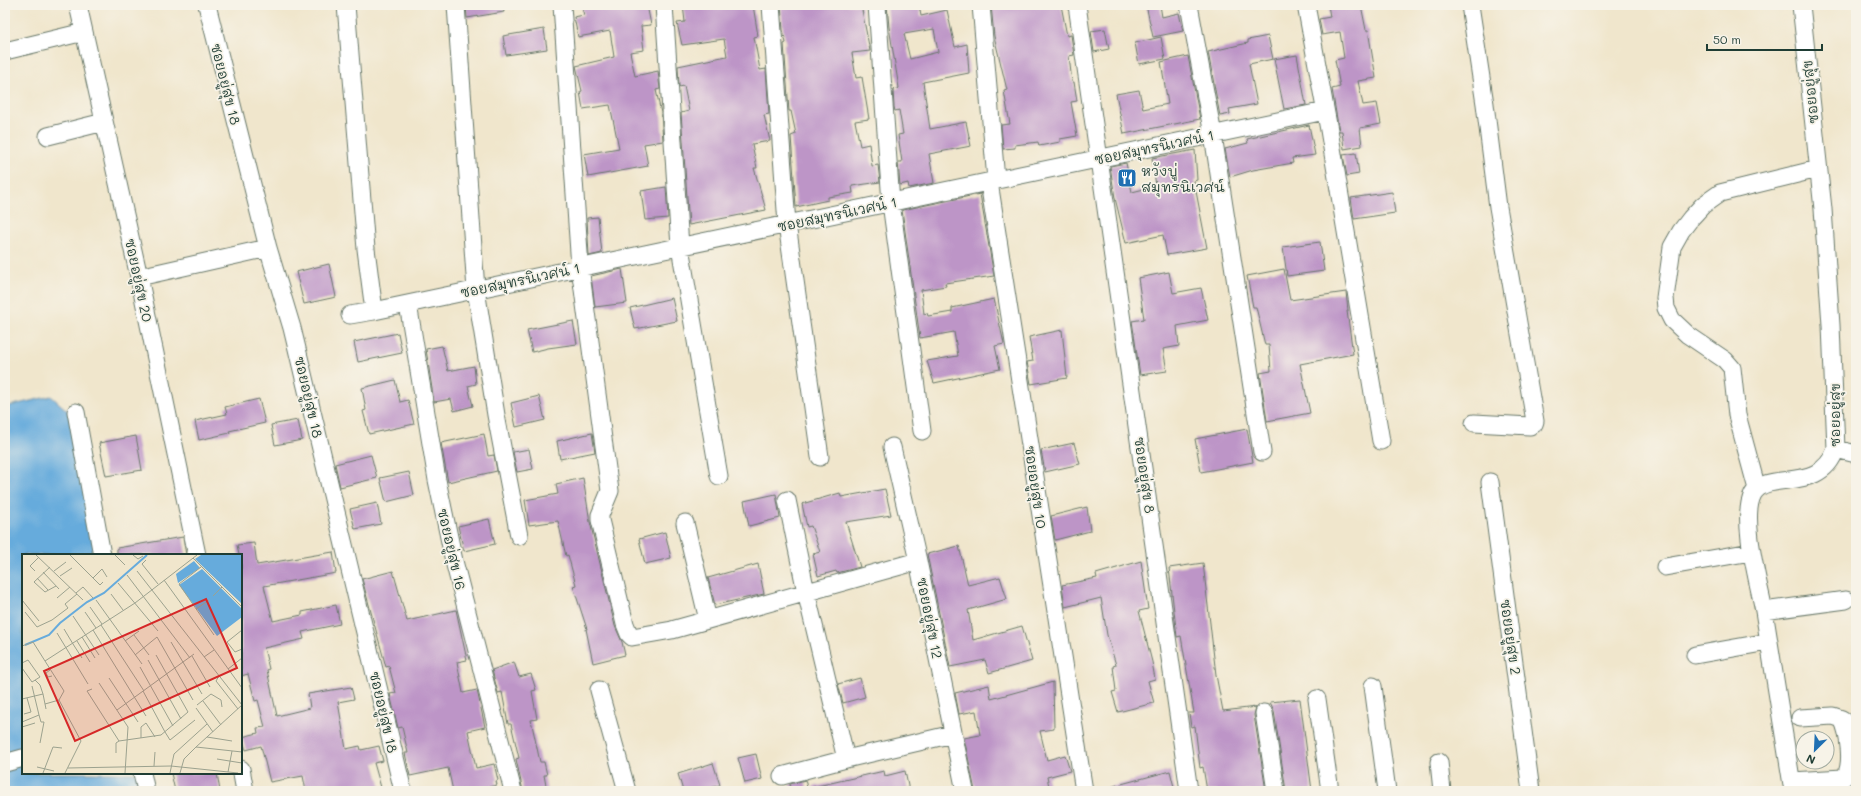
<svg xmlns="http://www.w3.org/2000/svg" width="1861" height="796" font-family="Mali,'Playpen Sans Thai',sans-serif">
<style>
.water{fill:#66abdc;stroke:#427488}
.building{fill:#bd95c7;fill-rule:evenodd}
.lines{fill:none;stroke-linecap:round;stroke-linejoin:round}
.minor-casing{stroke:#687869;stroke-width:19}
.minor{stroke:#fff;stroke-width:17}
.labels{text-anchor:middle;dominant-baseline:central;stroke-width:3.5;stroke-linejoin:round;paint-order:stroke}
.street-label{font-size:14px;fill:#1f3d34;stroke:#f7f3e8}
.poi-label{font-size:14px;fill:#1f3d34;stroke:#f7f3e8;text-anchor:start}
.inset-river{fill:none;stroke:#66abdc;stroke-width:2}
.inset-road{fill:none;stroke:#9ca28f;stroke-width:1}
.view{fill:#d62828;fill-opacity:0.15;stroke:#d62828;stroke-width:2}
.inset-edge{fill:none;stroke:#1f3d34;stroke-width:2}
</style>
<rect width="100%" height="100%" fill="#f7f3e8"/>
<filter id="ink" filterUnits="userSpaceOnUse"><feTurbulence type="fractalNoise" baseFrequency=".025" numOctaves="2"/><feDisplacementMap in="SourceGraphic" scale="8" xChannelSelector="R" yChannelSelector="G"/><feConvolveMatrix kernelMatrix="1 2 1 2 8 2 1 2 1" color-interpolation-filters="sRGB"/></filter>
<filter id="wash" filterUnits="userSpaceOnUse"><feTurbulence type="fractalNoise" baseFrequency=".012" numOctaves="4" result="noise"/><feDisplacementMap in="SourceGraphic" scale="16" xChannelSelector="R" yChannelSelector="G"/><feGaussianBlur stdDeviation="0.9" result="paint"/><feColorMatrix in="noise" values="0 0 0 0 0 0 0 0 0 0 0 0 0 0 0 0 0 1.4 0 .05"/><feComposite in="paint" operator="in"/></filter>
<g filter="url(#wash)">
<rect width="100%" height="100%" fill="#f0e6cc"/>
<path class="water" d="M51 396 69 412 98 555H23V773H143L146 791H5V407Z"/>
<g id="blocks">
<path class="building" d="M466 5H503L504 12 467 18Z
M581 5H647L651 25 641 26 644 50 630 52 635 76 658 71 660 89 656 90 661 113 663 141 644 144 648 166 588 177 584 154 619 148 610 105 583 109 580 92 582 91 576 66 614 57 610 31 578 37 574 17 584 15Z
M683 5H753L758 36 754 37 760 70 766 69 769 114 764 115 770 141 752 144 757 168H754L766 210 689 225 681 113 689 111 684 86 679 87 678 66 727 56 724 39 682 45 677 23 685 22Z
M781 5H861L870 51 852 53 856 78 862 77 869 119 855 121 860 146 869 144 872 166 878 165 880 182 852 186 853 193 828 197V200L796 207 791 136 796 134 791 111H789L784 44 786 43 783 30Z
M887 5H919L921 16 947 10 955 47 967 44 969 73 923 82 930 129 966 122 971 146 929 154 934 183 909 188 908 183 900 185 898 162H902L898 135 903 134 899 110 895 111 894 107 893 90 899 88 889 27ZM934 29 938 52 910 59 904 34Z
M991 5H1061L1067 36 1071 35 1074 55 1069 56 1072 82H1074L1077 101 1071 102 1077 136 1060 139V142L1039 146 1038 142 1015 145V148L1003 149 1001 125 1010 124 1004 91 1007 90 994 36Z
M1146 5H1160L1162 17 1179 13 1183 31 1153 37Z
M1328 5H1361L1366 30H1368L1376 78 1358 81 1363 105 1377 103 1381 124 1360 128 1362 146 1344 149 1342 131H1339L1332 89 1340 87 1335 60 1344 58 1340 32 1322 35 1319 19 1330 17Z
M544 29 547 49 506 55 503 36Z
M1105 29 1109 49 1094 52 1091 31Z
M1268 36 1273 59 1249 64 1257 104 1229 109 1230 114 1220 116 1208 52 1248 43V40Z
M1161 37 1165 59 1139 64 1135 43Z
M1297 55 1306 105 1284 109 1274 59Z
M1188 56 1200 119 1124 134 1116 94 1139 90 1143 109 1168 104 1161 62Z
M1309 125 1315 155 1292 158 1293 163 1253 170 1230 177 1225 149 1248 143 1247 139Z
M1195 150 1197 180 1194 181 1207 248 1167 255 1163 235 1126 243 1115 198 1110 166 1126 163 1132 192 1156 186 1152 158Z
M1356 153 1359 174 1347 176 1343 155Z
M666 187 668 218 645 220 641 191Z
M1392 192 1395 213 1354 219 1351 198Z
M980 194 994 276 945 283 946 286 921 290 924 314 927 313 928 316 952 312V308L994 299 1004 344 995 346 1000 369 934 383 927 361 958 356 954 332 920 338 902 210Z
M598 217 602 253 589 256 587 218Z
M1320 242 1324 271 1287 276 1283 247Z
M329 264 336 297 304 304 296 272Z
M622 269 627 303 595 307 591 276Z
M1284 269 1290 300 1346 292 1348 311H1347L1353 354 1300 364 1310 413 1267 421 1260 373 1271 371 1269 345H1265L1256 307H1253L1247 276Z
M1169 272 1173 293 1201 288 1208 320 1177 326 1179 346 1163 349 1167 371 1140 375 1132 321 1144 319 1138 278Z
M672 298 677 321 635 329 630 308Z
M573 321 577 344 548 348 532 352 527 330Z
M1062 330 1067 378 1031 384 1027 362 1033 361 1029 337Z
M398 333 402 353 358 362 354 342Z
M442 346 448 371 474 366 476 384 468 386 473 406 454 411 451 399 434 402 426 349Z
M395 380 400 402 408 400 414 424 369 434 363 411 366 410 362 388Z
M539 396 545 420 516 427 511 403Z
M259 399 265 423 229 431 230 433 199 440 195 421 227 414 225 407Z
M298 420 302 440 275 445 271 425Z
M1247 429 1253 462 1201 472 1195 439Z
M592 433 595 452 560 459 557 441Z
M484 434 488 456 494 455 497 471 448 482 441 443Z
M136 436 142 470 106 476 99 443Z
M1074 443 1080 464 1045 472 1041 450Z
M529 449 533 469 517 472 513 452Z
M371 455 377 478 340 487 335 464Z
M409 472 414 495 386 502 380 478Z
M583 478 590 522 615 626 622 642 625 655 593 663 586 629H587L573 586 576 585 568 555 566 556 558 521 529 525 525 500 558 494 556 484Z
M885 489 891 515 846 522 860 567 837 573 836 571 818 576 813 554 820 552 811 526 807 527 802 504 840 493 841 497Z
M776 494 780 518 749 526 744 501Z
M377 503 381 524 355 529 350 509Z
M1087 507 1090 531 1055 540 1051 516Z
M489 519 495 544 464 551 458 526Z
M665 532 671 558 645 564 639 539Z
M183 537 186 555H117V548Z
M254 543 257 565 333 552 336 573 264 586 273 621 302 615V612L336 605 340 624 302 632 304 639 264 648 269 669 267 670 277 716 310 708 308 694 351 687 354 699 338 702 346 749 360 746 361 750 379 746 383 761 374 763 382 791H306L303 776 270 782 261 746 246 750 242 737 258 733 257 728 265 727 258 700 255 701 248 674 241 676V555H239L237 545Z
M959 546 968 585 1000 577 1007 599 968 610 973 640 1022 626 1032 661 989 673 985 660 950 667 927 554Z
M1141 561 1148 609 1139 611 1152 662 1155 679 1148 681 1154 703 1118 712 1112 692 1116 691 1113 666 1116 665 1107 635 1101 598 1065 607 1062 585 1097 578 1096 574Z
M1203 563 1216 675 1223 711 1256 707 1254 715 1266 791H1207L1203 767 1200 768 1195 726 1191 727 1189 713H1194L1181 636 1177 637 1169 568Z
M758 564 764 594 715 605 708 578Z
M393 571 407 621 456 610 467 660 457 662 463 693 477 690 485 727 468 731 476 768 494 764 498 780 496 781 497 785 472 791H453L448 768 410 776 405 753H408L402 727 398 728 390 694 396 693 389 666 386 667 362 579Z
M514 662 519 677 531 674 536 690 532 691 537 719 531 720 540 762H544L547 775H544L547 791H523L516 759 519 758 511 724H508L502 692 498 693 492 670Z
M860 678 865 697 843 703 838 684Z
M1053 682 1054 729 1040 731 1047 760 1065 755 1070 771 1047 777 1050 791H975L964 738 980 735 976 711 959 714 955 693 989 685 991 699Z
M1300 699 1312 791H1286L1274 711 1270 702Z
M756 754 762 779 745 783 738 758Z
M713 763 720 785 701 791H683L678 774Z
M884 771 885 776 905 771 909 791H813V787Z
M1170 771 1175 791H1111L1110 787Z
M171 773H217L220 791H175Z
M805 780 808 791H791L790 784Z"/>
</g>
</g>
<g filter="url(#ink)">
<use href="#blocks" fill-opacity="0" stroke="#687869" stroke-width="1"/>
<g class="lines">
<defs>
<path id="minor" d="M78 5 139 277 197 555
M207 5 268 248 292 328 403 791
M346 5 366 249 374 311
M456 5 476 290 496 415 519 536
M562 5 580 267 610 491 600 515V520L625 624 629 634 632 637 672 630 918 561
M664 5 680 247 719 476
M771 5 787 224 820 457
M877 5 891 203 922 431
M981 5 996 180
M1077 5 1189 791
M1189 5 1213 135 1262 452
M1306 5 1329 130 1381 441
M1470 5 1485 104 1498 207 1535 421 1534 424 1530 426 1474 423
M5 51 84 32
M48 136 104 122
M989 182 1084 791
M139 277 268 248
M408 304 437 480 454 561 513 791
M350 315 374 311 1325 111
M76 412 102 555
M892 447 918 561 965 791
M1836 449 1856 454
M1490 482 1531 791
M1757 489 1737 415 1732 368 1725 360 1688 335 1672 320 1666 308 1665 298 1672 247 1681 231 1691 218 1703 205 1720 193 1818 169
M787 500 806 592 846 759
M685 523 708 620
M1665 567 1751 552
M1764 611 1846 600
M1695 655 1768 642
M1373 686 1387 791
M599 690 627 791
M1317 699 1330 791
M1264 713 1276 791
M1439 762 1442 791
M5 763 23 758
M241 769 245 791
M142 773 146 791
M782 776 846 759 953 734
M1792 781 1843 778C1855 769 1848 730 1842 719L1833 716 1800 718
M1793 791C1783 731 1774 671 1764 611 1759 584 1740 518 1753 494 1767 469 1820 495 1836 449L1831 325 1823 209 1801 5"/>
</defs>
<use href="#minor" class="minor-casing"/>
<use href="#minor" class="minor"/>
</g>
</g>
<defs>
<symbol id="restaurant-square" viewBox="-11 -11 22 22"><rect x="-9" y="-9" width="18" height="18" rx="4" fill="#1f6fb2" stroke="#f7f3e8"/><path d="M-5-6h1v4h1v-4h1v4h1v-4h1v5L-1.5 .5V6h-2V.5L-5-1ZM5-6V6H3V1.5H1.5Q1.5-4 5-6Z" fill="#fff"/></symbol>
</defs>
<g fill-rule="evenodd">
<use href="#restaurant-square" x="1116" y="167" width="22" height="22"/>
</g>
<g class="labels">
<g class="street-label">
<text transform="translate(226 84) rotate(76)">ซอยอยู่สุข 18</text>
<text transform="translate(1810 92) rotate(-96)">ซอยอยู่สุข</text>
<text transform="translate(1154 147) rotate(-12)">ซอยสมุทรนิเวศน์ 1</text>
<text transform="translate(837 214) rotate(-12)">ซอยสมุทรนิเวศน์ 1</text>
<text transform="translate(139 280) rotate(78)">ซอยอยู่สุข 20</text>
<text transform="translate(520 280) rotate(-12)">ซอยสมุทรนิเวศน์ 1</text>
<text transform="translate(309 397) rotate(77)">ซอยอยู่สุข 18</text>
<text transform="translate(1834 415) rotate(-90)">ซอยอยู่สุข</text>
<text transform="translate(1145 475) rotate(82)">ซอยอยู่สุข 8</text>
<text transform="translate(1036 487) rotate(82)">ซอยอยู่สุข 10</text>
<text transform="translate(452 549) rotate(77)">ซอยอยู่สุข 16</text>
<text transform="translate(930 618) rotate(79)">ซอยอยู่สุข 12</text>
<text transform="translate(1511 637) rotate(82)">ซอยอยู่สุข 2</text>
<text transform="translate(384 712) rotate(77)">ซอยอยู่สุข 18</text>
</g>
<g class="poi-label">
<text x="1141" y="170">หวังบู่<tspan x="1141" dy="16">สมุทรนิเวศน์</tspan></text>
</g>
</g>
<g transform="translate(22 554)">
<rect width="220" height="220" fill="#f0e6cc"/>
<path d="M179 1H220V50L173 5ZM172 7 178 14 156 29 154 20ZM180 15 220 55V63L195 82 157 31Z" fill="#66abdc"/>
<path class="inset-river" d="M3 91 27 81 38 69 65 48 82 39 125 1"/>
<path class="inset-road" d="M14 1 61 46M48 1 78 31 81 28M93 1 103 11M111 1 116 5 121 2M171 4 220 53M124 6 120 10 136 30M28 13 12 28 23 38 34 32M179 13 157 30 192 81M13 17 8 12 17 3M32 17 44 8M115 17 220 151M21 18 37 35M105 21 168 104M38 22 50 14M15 24 26 36M71 24 80 15 85 23M142 26 220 134M96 29 136 77M54 39 61 33 71 44M89 40 101 56M191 42 200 33M35 44 48 33M0 46 17 67M74 46 120 110M68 53 80 70M174 55 187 46M3 58 15 73 30 66 46 54 43 50 55 40M63 58 74 74M51 62 77 101M79 71 122 137M42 75 51 90M71 76 124 162M220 76 205 88 213 98 220 95M35 79 66 130M112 81 127 101M60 83 73 104M55 87 68 108M103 87 117 77M149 88 180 140M51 90 60 104M0 92 11 88 23 107M113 101 135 83 171 146M170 102 188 133M182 103 192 96M126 106 159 165M0 109 6 106 18 123 10 128 0 114M118 113 151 172M206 115 220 104M28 116 24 119 26 123 30 122M197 122 194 127 216 155M87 124 116 168M77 129 106 173 103 219M70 135 65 137 97 187 139 181 166 158 134 101M121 137 143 178M21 140 24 155M0 145 21 140 18 131 13 126M181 147 199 171M23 150 37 146M175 151 189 140 199 146 200 153M174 154 191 178M95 156 172 100M2 160 9 158 5 144M17 161 19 168H22L18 189M0 168 17 161 10 132M0 173 13 169M143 178 148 186 173 166M185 183 210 187M119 184V173L124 169 133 183M174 193 220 151M94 199V189L97 187M195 205 220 209M132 212 133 198M15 213 32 217M46 214 149 212 216 219M206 218 210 197M21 219 31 193 40 194M43 219 59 187 37 146 42 137 23 107 113 49 175 1M148 219 152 200 185 170M158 219 162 205 174 193 220 198"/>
<path class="view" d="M184 45 215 114 53 187 22 117Z"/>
<rect width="220" height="220" class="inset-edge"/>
</g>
<rect width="1861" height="796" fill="none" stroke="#f7f3e8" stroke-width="20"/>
<g transform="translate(1815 750) rotate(204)"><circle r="19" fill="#f7f3e8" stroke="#a1aaa0"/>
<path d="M0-3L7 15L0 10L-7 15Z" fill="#1f6fb2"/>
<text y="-6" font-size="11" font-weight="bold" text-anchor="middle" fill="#1f3d34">N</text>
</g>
<path d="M1707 44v6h115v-6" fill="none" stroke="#1f3d34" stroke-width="2"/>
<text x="1713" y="44" font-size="12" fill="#1f3d34" stroke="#f7f3e8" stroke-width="3" paint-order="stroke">50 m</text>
</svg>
